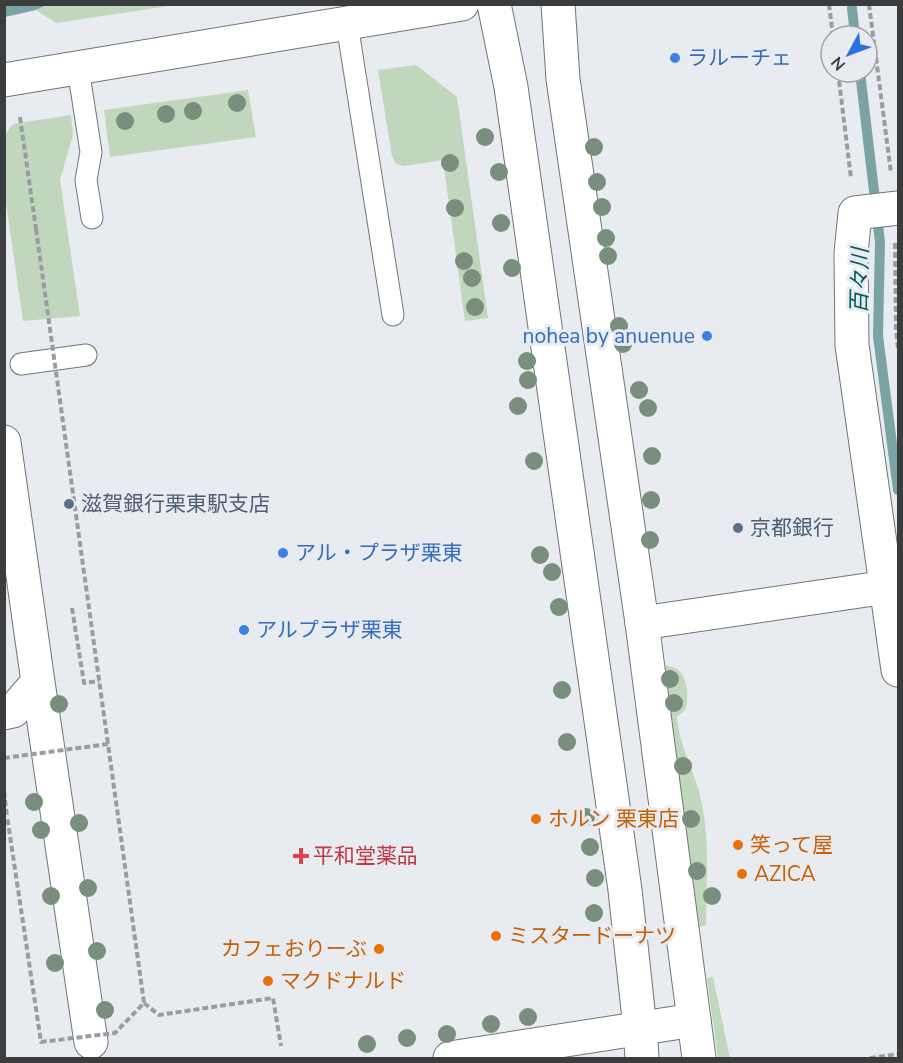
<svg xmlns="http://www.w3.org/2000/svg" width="903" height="1063" font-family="'Nunito Sans','Noto Sans JP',sans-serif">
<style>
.green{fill:#c0d7be}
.water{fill:#7aa4a4}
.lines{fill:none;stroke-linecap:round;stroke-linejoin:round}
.stream{stroke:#7aa4a4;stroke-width:10}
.lane-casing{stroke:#727477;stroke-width:23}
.street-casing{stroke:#727477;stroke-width:35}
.secondary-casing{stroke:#727477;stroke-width:35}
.path{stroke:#9a9da0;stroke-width:4;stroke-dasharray:6 3;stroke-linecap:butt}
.lane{stroke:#fff;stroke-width:21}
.street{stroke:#fff;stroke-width:33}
.secondary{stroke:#fff;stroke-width:33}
.path-bridge{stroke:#9a9da0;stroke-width:4;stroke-dasharray:6 3;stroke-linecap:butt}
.tree{fill:#798e7c}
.shop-dot{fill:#3f7fe0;stroke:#e8ebef;stroke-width:2}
.service-dot{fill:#5c6f8a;stroke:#e8ebef;stroke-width:2}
.food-dot{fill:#e8710a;stroke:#e8ebef;stroke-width:2}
.health-dot{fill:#e0444e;stroke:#e8ebef;stroke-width:2}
.labels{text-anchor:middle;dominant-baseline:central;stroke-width:6;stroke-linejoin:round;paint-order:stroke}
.shop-label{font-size:21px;fill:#366cbe;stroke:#e8ebef;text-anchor:start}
.service-label{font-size:21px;fill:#4e5e75;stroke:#e8ebef;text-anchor:start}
.food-label{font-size:21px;fill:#c56008;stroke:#e8ebef;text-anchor:start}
.health-label{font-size:21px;fill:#be3a42;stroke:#e8ebef;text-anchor:start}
.water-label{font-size:22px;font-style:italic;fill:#005e60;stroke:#e8ebef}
</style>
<rect width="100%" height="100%" fill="#e8ebef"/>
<path class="green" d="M46 4 175 5 56 23 36 10Z
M416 65 457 97 488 318 465 321 443 160 404 166 396 164 392 156 378 70Z
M248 90 256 137 110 157 104 110Z
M71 115 73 135 60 180 80 316 23 321 4 189 5 135 13 124Z
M663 665C669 666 676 667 681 673 687 680 690 702 684 711 682 713 679 715 677 717 679 744 692 766 699 792 711 834 706 882 706 925L699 927Z
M713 977 730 1058H718L707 978Z"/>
<path class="water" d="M4 5 5 4 46 5 36 10 5 17Z"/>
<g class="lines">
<path class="stream" d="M852 8 855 36
M860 72 880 242 878 336 898 490"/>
<defs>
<path id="lane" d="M347 24 393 315
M78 68 91 152 86 180 92 218
M21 364 86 355"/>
<path id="street" d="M898 208 855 213 851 253 852 345 898 670
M4 442 38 682 91 1042
M642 623 887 587 898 588
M4 713 13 711 38 682
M694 1020 699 1058
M640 1028 642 1058"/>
<path id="secondary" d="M494 4 511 87 625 890 640 1028
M4 80 462 4
M450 1058 694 1020 642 623 563 79 558 4"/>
</defs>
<use href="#lane" class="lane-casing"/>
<use href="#street" class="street-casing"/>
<use href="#secondary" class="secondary-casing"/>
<path class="path" d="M829 4 833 36
M869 4 891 173
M838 72 851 178
M20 117 36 229
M895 243 896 330 898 348
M72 608 84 683 99 681
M4 791 7 816
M144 1003 159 1015 273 998 281 1046
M870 1058 898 1054"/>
<use href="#lane" class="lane"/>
<use href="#street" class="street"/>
<use href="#secondary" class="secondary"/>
<path class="path-bridge" d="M36 229 108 744
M4 758 108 744 144 1003 115 1033 41 1042 7 816"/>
</g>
<g class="tree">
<circle cx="237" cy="103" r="9"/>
<circle cx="193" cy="111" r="9"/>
<circle cx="166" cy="114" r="9"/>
<circle cx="125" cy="121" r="9"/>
<circle cx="485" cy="137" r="9"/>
<circle cx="594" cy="147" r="9"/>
<circle cx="450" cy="163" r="9"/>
<circle cx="499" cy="172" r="9"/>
<circle cx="597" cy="182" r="9"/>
<circle cx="602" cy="207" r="9"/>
<circle cx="455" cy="208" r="9"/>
<circle cx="501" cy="223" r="9"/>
<circle cx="606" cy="238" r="9"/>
<circle cx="608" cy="256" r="9"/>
<circle cx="464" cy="261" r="9"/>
<circle cx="512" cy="268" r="9"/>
<circle cx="472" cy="278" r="9"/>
<circle cx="475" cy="307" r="9"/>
<circle cx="619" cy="326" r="9"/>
<circle cx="623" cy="344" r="9"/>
<circle cx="527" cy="361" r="9"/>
<circle cx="528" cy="380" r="9"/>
<circle cx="639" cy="390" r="9"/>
<circle cx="518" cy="406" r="9"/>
<circle cx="648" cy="408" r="9"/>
<circle cx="652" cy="456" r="9"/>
<circle cx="534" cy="461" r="9"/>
<circle cx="651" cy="500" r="9"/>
<circle cx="650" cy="540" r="9"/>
<circle cx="540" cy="555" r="9"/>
<circle cx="552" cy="572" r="9"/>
<circle cx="559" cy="607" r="9"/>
<circle cx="670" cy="679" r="9"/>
<circle cx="562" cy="690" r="9"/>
<circle cx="674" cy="703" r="9"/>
<circle cx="59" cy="704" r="9"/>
<circle cx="567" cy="742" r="9"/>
<circle cx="683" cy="766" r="9"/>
<circle cx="34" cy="802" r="9"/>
<circle cx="586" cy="817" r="9"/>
<circle cx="691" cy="819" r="9"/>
<circle cx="79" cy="823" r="9"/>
<circle cx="41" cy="830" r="9"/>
<circle cx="590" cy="847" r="9"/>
<circle cx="697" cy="871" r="9"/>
<circle cx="595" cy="878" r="9"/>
<circle cx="88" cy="888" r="9"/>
<circle cx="51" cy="896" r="9"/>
<circle cx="712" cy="896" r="9"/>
<circle cx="594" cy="913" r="9"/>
<circle cx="97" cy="951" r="9"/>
<circle cx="55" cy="963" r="9"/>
<circle cx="105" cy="1010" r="9"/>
<circle cx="528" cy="1017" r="9"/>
<circle cx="491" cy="1024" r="9"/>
<circle cx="447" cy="1034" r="9"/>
<circle cx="407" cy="1038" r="9"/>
<circle cx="367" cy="1044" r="9"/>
</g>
<g class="shop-dot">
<circle cx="675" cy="58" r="6"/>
<circle cx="707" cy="336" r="6"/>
<circle cx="283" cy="553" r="6"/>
<circle cx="244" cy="630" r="6"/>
</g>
<g class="service-dot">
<circle cx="69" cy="504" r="6"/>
<circle cx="738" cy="528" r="6"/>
</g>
<g class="food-dot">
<circle cx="536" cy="819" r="6"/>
<circle cx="738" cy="845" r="6"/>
<circle cx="742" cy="874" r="6"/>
<circle cx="496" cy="936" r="6"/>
<circle cx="379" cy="949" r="6"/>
<circle cx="268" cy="981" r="6"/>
</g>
<path class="health-dot" d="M298 847h6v6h6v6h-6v6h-6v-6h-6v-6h6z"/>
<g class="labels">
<g class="shop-label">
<text x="687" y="58">ラルーチェ</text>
<text x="695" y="336" text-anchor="end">nohea by anuenue</text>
<text x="295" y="553">アル・プラザ栗東</text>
<text x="256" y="630">アルプラザ栗東</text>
</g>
<g class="service-label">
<text x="81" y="504">滋賀銀行栗東駅支店</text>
<text x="750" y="528">京都銀行</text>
</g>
<g class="food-label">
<text x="548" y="819">ホルン 栗東店</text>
<text x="750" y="845">笑って屋</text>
<text x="754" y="874">AZICA</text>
<text x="508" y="936">ミスタードーナツ</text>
<text x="367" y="949" text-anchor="end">カフェおりーぶ</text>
<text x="280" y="981">マクドナルド</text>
</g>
<g class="health-label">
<text x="313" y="856">平和堂薬品</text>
</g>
<g class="water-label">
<text transform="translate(860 281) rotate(-89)">百々川</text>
</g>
</g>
<rect width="903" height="1063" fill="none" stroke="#3a3c3d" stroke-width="12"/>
<g transform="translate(849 54) rotate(229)"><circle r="28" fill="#e8ebef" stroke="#a2a5a8" stroke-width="1.5"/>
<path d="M0-4.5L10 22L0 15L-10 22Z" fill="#2b71dd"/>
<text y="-9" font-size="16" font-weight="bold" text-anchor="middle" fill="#3a3c3d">N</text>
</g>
</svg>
